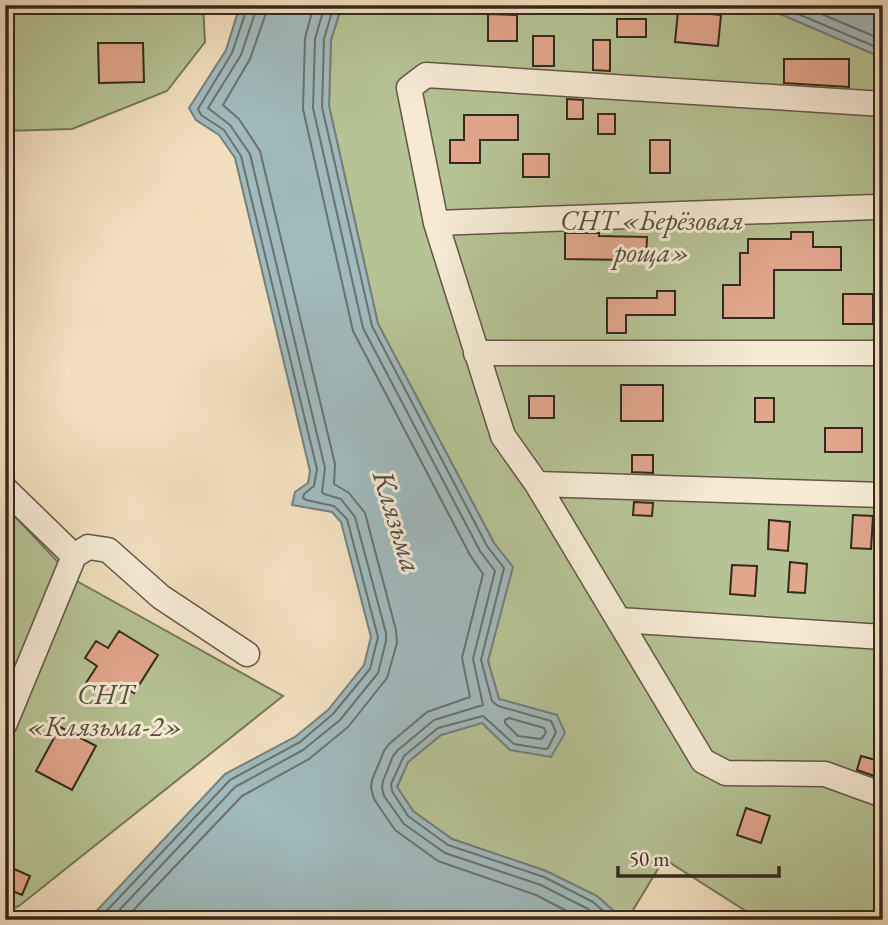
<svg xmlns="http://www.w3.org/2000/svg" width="888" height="925" font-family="'EB Garamond',serif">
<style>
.green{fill:#b6c395;stroke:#75765a;stroke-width:2}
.water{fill:#a0babd;stroke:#75807e;stroke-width:2}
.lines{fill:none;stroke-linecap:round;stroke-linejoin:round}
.shore{stroke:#6a726e;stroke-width:2}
.building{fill:#e2a68d;stroke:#34291f;stroke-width:2}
.minor-casing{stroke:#635647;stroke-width:27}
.minor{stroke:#f6ead5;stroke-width:24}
.labels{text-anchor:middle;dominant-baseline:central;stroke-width:6;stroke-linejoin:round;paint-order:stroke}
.park-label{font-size:28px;font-style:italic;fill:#54503c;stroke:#f6ead5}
.water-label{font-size:30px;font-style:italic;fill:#4f4d46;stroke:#f6ead5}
</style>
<rect width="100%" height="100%" fill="#f1dfbf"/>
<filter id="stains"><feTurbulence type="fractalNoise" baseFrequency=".00286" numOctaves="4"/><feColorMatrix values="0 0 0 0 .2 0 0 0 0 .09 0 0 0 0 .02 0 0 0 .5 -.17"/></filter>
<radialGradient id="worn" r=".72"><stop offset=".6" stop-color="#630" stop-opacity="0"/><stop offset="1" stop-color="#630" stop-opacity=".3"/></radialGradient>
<path class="green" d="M5 5H203L205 42 167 91 72 129 5 131Z
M342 5H759L883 58V920H760L664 859 627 920H616L617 914 597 896 546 871 452 839 413 811 397 787 408 762 441 735 482 722 510 750 557 715 499 699 488 661 512 567 494 543 378 324 329 106 331 40Z
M5 506 75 580 283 696 19 906 5 913Z"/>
<path class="water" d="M240 5H342L331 40 329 106 378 324 494 543 513 567 488 661 499 699 557 715 565 733 551 757 510 750 482 723 441 735 408 762 397 787 413 811 452 839 546 871 597 896 617 914 616 920H88L225 774 295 737 328 710 364 665 371 637 341 522 332 512 292 505 295 492 308 483 310 471 235 158 219 135 196 120 189 108 226 50Z
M759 5H883V58Z"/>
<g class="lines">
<path class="shore" d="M314 5 305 38 303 109 353 331 470 555 483 574 462 658 470 697 427 712 389 744 384 751 372 780 371 788 374 799 395 830 438 861 536 895 584 920
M325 5 315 39 313 108 363 328 480 551 495 571 473 659 483 705 434 720 398 750 393 756 383 781 382 788 384 796 404 824 445 853 541 885 588 909 600 920
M334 5 324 39 322 107 372 326 487 546 504 568 481 660 492 701 498 706 551 721 556 732 548 748 545 749 514 744 483 716 438 728 404 756 391 784 392 791 408 816 448 845 544 877 593 902 609 916 610 920
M777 5 883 50
M800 5 883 40
M509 718 544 728 546 733 541 739 518 736 505 723V720Z
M98 920 230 780 300 742 333 714 370 669 378 637 347 519 334 506 306 500 303 498 304 494 314 486 317 469 241 156 224 130 201 115 198 109 232 53 246 11 247 5
M110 920 235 787 303 750 340 720 378 673 386 641V633L355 517 341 499 324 494 322 492 325 468 250 154 230 125 208 108 241 55 255 13 256 5
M124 920 242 796 309 759 348 727 387 678 397 643 396 630 365 513 349 493 334 484 335 464 260 151 239 119 223 105 250 59 265 16 266 5"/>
</g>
<path class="building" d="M678 11 721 15 718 46 675 42Z
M488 14 517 15V41H488Z
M617 19H646V37H617Z
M533 36H554V66H533Z
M593 40H610V71L593 70Z
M98 43H143L144 82 99 83Z
M784 59H849V87L784 83Z
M567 99 583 100V119H567Z
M598 114H615V134H598Z
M464 115H518V140H480V163H450V140H464Z
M650 140H670V173H650Z
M523 154H549V177H523Z
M791 232H813V247H841V270H774V318H723V285H740V253H748V239H791Z
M565 233H599V236L647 237 646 262H628V260L565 259Z
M657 291H675V315H626V333H607V298H657Z
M843 294H873V324H843Z
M621 385H663V421H621Z
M529 396H554V418H529Z
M755 398H774V422H755Z
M825 428H862V452H825Z
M632 455H653V473L632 472Z
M634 502 653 503 652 516 633 515Z
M853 515 873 516 871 549 851 548Z
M769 520 790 522 788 551 768 549Z
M790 562 807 564 805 593 788 592Z
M732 565 757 566 755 596 730 594Z
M119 631 158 655 134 693 118 683 109 697 86 683 97 666 85 658 96 641 108 648Z
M60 727 96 746 72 790 36 771Z
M861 756 883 762V779L857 770Z
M746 808 770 816 761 843 737 835Z
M5 865 30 876 22 895 5 888Z"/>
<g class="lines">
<defs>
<path id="minor" d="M883 104 426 75 409 88 436 223 503 436 537 484 703 761 726 773 825 774 883 795
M436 223 875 207 883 204
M476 353H883
M537 484 883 495
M5 489 74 556
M74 556 88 547 108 550 161 597 247 654
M619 620 883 637
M5 723 74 556"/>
</defs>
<use href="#minor" class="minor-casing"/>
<use href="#minor" class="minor"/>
</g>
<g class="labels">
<g class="park-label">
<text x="652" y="220">СНТ «Берёзовая<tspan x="652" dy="32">роща»</tspan></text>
<text x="105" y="694">СНТ<tspan x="105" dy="32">«Клязьма-2»</tspan></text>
</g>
<g class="water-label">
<text transform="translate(398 521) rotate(73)">Клязьма</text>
</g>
</g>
<rect width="888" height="925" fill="none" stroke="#f1dfbf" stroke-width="28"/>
<rect x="7" y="7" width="874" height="911" fill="none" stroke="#34291f" stroke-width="3.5"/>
<rect x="14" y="14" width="860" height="897" fill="none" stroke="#34291f" stroke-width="2"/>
<path d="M618 866v10h161v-10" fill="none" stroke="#34291f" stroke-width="3.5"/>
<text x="629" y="866" font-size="21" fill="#34291f" stroke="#f6ead5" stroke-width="5" paint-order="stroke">50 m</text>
<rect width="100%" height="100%" filter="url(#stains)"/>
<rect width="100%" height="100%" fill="url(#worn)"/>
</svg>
